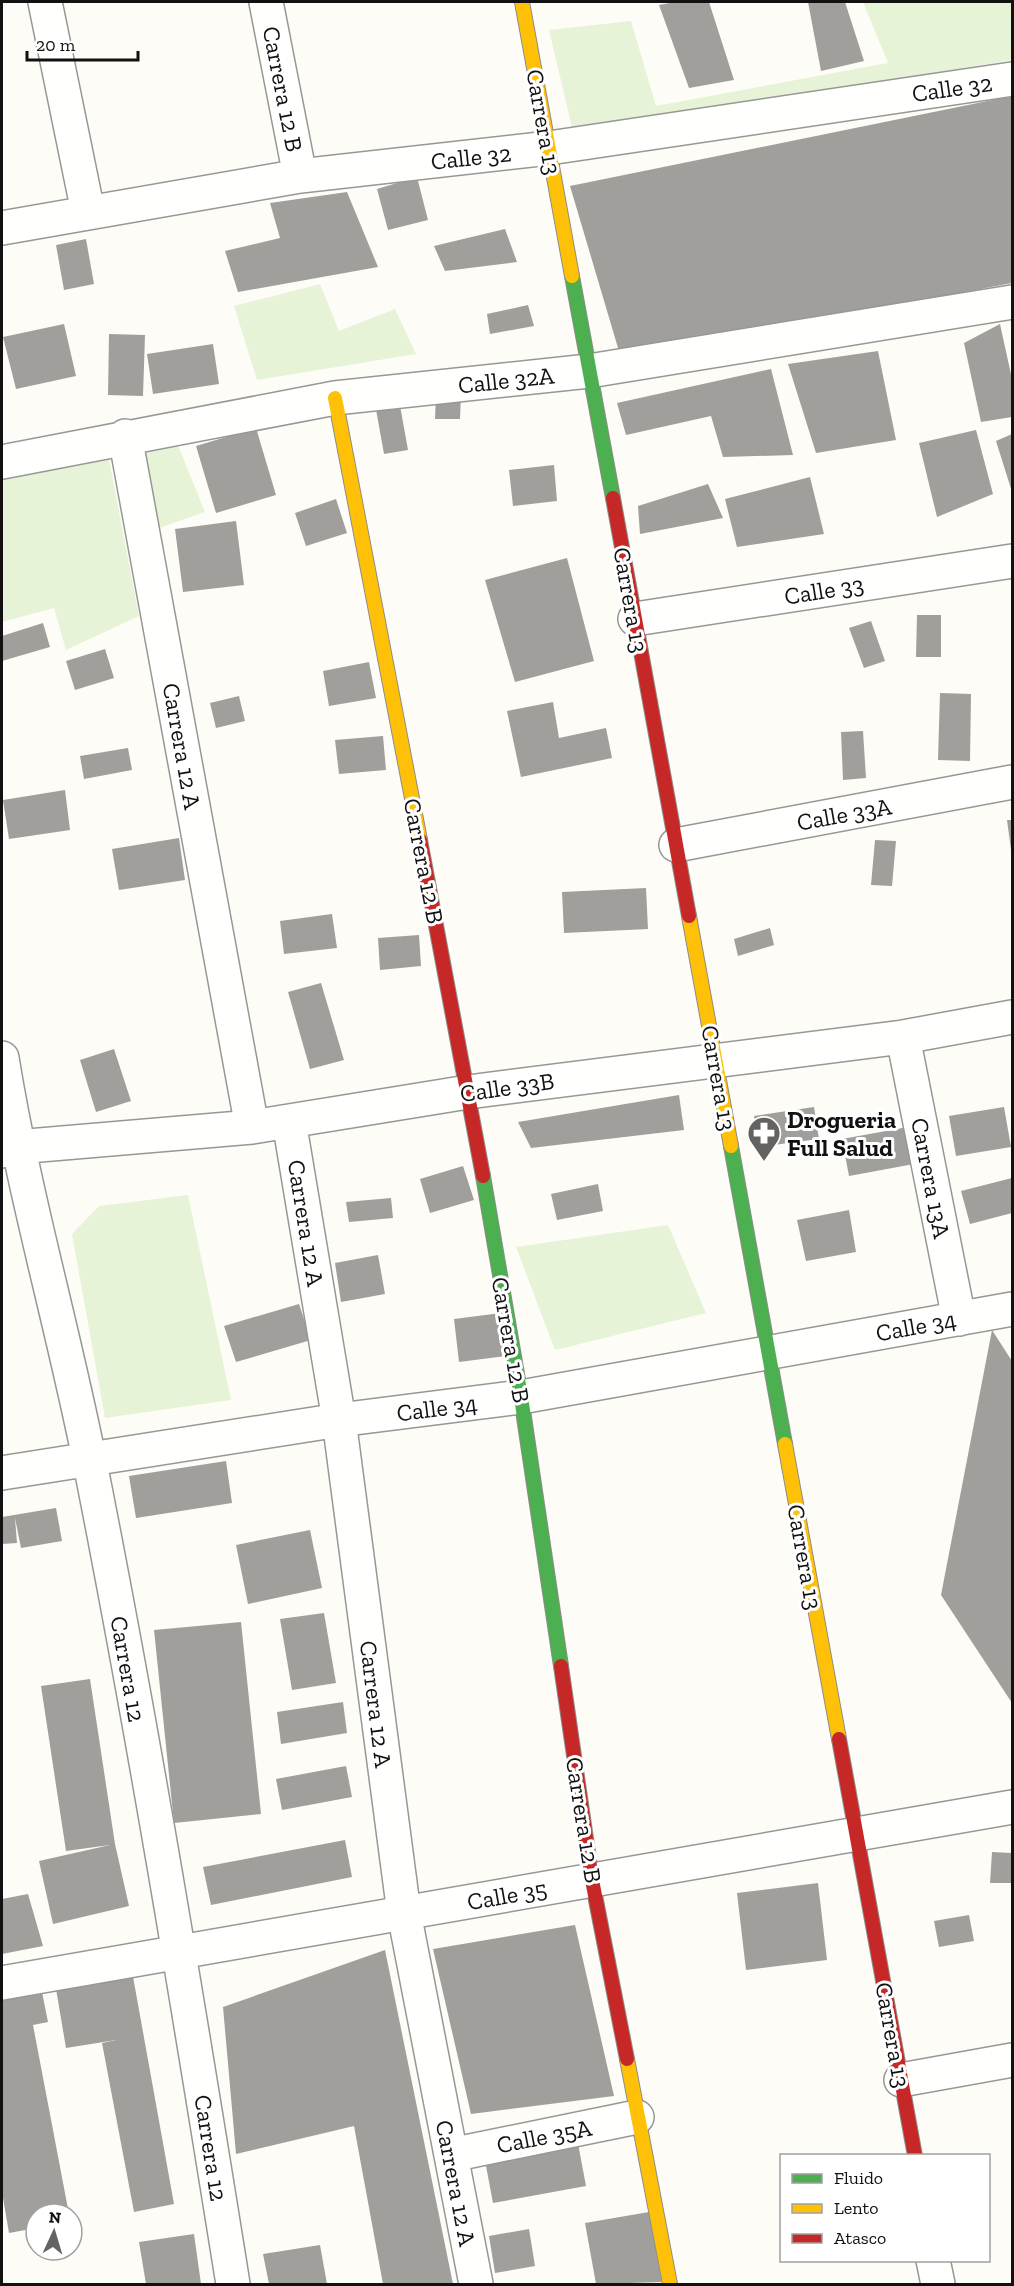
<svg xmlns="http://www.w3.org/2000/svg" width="1014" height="2286" font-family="'Zilla Slab',serif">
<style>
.green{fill:#e7f3d7}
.building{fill:#a19f9c}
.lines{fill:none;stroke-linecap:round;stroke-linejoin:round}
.street-casing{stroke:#979795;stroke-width:36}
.fast-casing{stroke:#8e8d8b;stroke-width:16}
.slow-casing{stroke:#8e8d8b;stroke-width:16}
.jam-casing{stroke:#8e8d8b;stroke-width:16}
.street{stroke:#fffffe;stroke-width:33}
.fast{stroke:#4caf50;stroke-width:14}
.slow{stroke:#ffc107;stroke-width:14}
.jam{stroke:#c62828;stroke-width:14}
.labels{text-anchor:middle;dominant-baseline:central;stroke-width:6;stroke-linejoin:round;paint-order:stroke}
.street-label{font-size:24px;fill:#111;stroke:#fff}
.poi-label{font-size:24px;font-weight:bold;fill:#111;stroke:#fff;text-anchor:start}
</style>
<rect width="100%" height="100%" fill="#fdfcf7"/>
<path class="green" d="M863 2H1012V60L573 132 549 30 631 21 656 106 888 63Z
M320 284 339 331 395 309 416 354 257 380 234 306Z
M177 443 205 512 150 531 134 451Z
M108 454 139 616 66 650 54 608 2 622V478Z
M188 1195 231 1400 105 1418 72 1234 99 1206Z
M668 1225 706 1313 555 1350 516 1247Z"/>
<path class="building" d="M675 2H709L734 80 689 88 659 5Z
M808 2H845L864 61 821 71Z
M1012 96V283L621 358 570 186Z
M417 177 428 220 388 230 377 189Z
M347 192 378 267 238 292 225 251 280 238 270 203Z
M505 229 517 262 445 271 434 246Z
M86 239 94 284 64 290 56 245Z
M528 305 534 326 490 334 487 314Z
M64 324 76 376 16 389 3 337Z
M1000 324 1012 379V417L981 422 964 343Z
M109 334 145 335 143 396 108 395Z
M213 344 219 384 153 394 147 354Z
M878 351 896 440 816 453 788 364Z
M771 369 793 455 723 457 711 416 626 435 617 403Z
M436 394H461L460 419H435Z
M399 400 408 450 384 454 375 404Z
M256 428 276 495 216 513 196 446Z
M976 430 993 494 937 517 919 443Z
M1012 434V492L996 441Z
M554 465 557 501 513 506 509 470Z
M810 477 824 534 737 547 725 499Z
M708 484 723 518 640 534 638 506Z
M336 499 347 533 306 546 295 513Z
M236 521 244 585 183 592 175 529Z
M567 558 594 661 515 682 485 580Z
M917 615H941V657H916Z
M871 621 885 661 864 668 849 628Z
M43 623 50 647 2 661V636Z
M105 649 114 678 75 690 66 661Z
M369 662 376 698 329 706 323 671Z
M940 693 971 694 970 761 938 760Z
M239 696 245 721 216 728 210 703Z
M553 702 559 738 606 728 612 758 521 777 507 711Z
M863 731 866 778 843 780 841 732Z
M383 736 386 770 339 774 335 740Z
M128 748 132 770 84 779 80 756Z
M65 790 70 830 9 839 3 800Z
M1007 820H1012V850H1011Z
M179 838 185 880 119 890 112 849Z
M875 840 896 841 892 886 871 885Z
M646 888 648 929 564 933 562 892Z
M332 914 337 948 284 954 280 921Z
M770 928 774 945 738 956 734 939Z
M419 935 421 966 380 970 378 938Z
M321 983 344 1060 310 1069 288 992Z
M114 1049 131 1101 96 1112 80 1060Z
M679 1095 684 1130 531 1148 518 1122Z
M814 1107 819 1139 759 1147 754 1116Z
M1004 1107 1011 1147 956 1156 949 1116Z
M908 1127 914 1164 849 1176 842 1139Z
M463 1166 474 1200 430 1213 420 1179Z
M1012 1178V1213L970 1224 961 1191Z
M598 1184 603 1211 557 1220 551 1194Z
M391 1198 393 1218 349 1222 346 1202Z
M849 1210 856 1252 806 1261 797 1220Z
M378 1255 385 1294 341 1302 335 1263Z
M299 1304 311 1340 236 1362 224 1326Z
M501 1313 506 1356 459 1362 454 1319Z
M992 1330 1012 1361V1703L941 1595Z
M226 1461 232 1503 136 1518 129 1476Z
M56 1508 62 1541 21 1548 15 1518 17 1543 2 1544V1517Z
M310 1530 322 1588 248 1604 236 1545Z
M324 1613 336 1683 292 1690 280 1619Z
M241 1622 261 1814 174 1823 154 1630Z
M90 1679 115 1844 129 1906 53 1924 39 1861 110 1845 66 1851 41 1686Z
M343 1702 347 1733 281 1744 277 1712Z
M346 1766 352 1797 282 1810 276 1779Z
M345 1840 352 1877 211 1905 203 1867Z
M992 1852 1012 1853 1011 1883H990Z
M818 1883 827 1960 746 1970 737 1893Z
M28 1894 43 1946 2 1954V1899Z
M969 1915 974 1941 939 1947 934 1921Z
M575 1925 614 2096 471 2114 433 1949Z
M385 1950 453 2284H383L354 2126 236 2154 223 2007Z
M132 1971 174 2204 134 2212 102 2043 116 2040 66 2048 55 1983Z
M41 1987 48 2022 33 2025 69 2214H36V2228L9 2233 2 2192V1994Z
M576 2133 586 2186 493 2203 483 2150Z
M649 2212 662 2282 596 2284 585 2223Z
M529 2229 535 2266 495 2273 489 2236Z
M194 2234 201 2284H146L139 2242Z
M320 2245 327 2284H269L263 2254Z"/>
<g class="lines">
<defs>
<path id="street" d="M45 2 88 212
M266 2 300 176
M2 228 300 176 549 148 1012 79
M125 436 252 1127
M2 462 335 398 589 371 1012 302
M635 619 1012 561
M676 845 1012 782
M903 1037 959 1319
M2 1058C24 1195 63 1327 90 1463 144 1735 189 2010 233 2284
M289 1121 339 1420 404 1913 476 2284
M2 1151 16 1147 252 1127 468 1092 903 1037 1012 1017
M2 1473 339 1420 521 1397 1012 1309
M2 1983 1012 1807
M901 2080 1012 2060
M451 2155 637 2117
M933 2260 938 2284"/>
<path id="fast" d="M572 276 613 498
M731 1146 785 1444
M483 1176 521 1397 561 1666"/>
<path id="slow" d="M522 2 572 276
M335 398 420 840
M689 916 731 1146
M785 1444 839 1739
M627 2059 670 2284"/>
<path id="jam" d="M613 498 689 916
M420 840 483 1176
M561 1666 592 1880 627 2059
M839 1739 915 2156"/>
</defs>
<use href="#street" class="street-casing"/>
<use href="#fast" class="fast-casing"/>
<use href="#slow" class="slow-casing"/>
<use href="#jam" class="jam-casing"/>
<use href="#street" class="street"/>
<use href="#fast" class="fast"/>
<use href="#slow" class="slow"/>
<use href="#jam" class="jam"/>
</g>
<defs>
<symbol id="pharmacy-pin" viewBox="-11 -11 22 30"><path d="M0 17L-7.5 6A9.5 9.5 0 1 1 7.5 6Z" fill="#646362" stroke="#fff"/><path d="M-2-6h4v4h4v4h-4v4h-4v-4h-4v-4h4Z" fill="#fff"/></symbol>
</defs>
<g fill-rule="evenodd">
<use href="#pharmacy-pin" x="745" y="1114" width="38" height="52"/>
</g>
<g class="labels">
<g class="street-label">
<text transform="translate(952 88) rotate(-8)">Calle 32</text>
<text transform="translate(283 89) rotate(79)">Carrera 12 B</text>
<text transform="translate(544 122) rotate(80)">Carrera 13</text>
<text transform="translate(471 157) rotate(-6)">Calle 32</text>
<text transform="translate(506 380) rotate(-6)">Calle 32A</text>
<text transform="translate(824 590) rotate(-9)">Calle 33</text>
<text transform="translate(631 600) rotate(80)">Carrera 13</text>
<text transform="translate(182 746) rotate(80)">Carrera 12 A</text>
<text transform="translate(844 814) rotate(-10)">Calle 33A</text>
<text transform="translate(424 861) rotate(79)">Carrera 12 B</text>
<text transform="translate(719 1078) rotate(80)">Carrera 13</text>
<text transform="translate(507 1087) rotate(-8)">Calle 33B</text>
<text transform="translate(931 1178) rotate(79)">Carrera 13A</text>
<text transform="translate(306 1223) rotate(81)">Carrera 12 A</text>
<text transform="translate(916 1326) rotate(-10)">Calle 34</text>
<text transform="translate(511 1340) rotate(80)">Carrera 12 B</text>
<text transform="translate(437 1408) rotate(-7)">Calle 34</text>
<text transform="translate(805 1557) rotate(80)">Carrera 13</text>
<text transform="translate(128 1669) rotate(80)">Carrera 12</text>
<text transform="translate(376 1704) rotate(83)">Carrera 12 A</text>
<text transform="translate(584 1820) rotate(81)">Carrera 12 B</text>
<text transform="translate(507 1895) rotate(-10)">Calle 35</text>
<text transform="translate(893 2035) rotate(80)">Carrera 13</text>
<text transform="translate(544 2136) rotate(-11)">Calle 35A</text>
<text transform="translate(211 2148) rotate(81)">Carrera 12</text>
<text transform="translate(456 2183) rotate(79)">Carrera 12 A</text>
</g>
<g class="poi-label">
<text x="787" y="1119">Drogueria<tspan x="787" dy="28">Full Salud</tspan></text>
</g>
</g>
<rect width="1014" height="2286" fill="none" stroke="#111111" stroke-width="6"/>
<rect x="780" y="2154" width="210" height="108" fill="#ffffff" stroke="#a0a0a0" stroke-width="1.5"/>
<rect x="792" y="2174" width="30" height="9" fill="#4caf50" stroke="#a0a0a0" stroke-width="1.5"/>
<text x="834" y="2184" font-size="18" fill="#111111">Fluido</text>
<rect x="792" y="2204" width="30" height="9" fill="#ffc107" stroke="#a0a0a0" stroke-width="1.5"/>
<text x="834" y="2214" font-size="18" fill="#111111">Lento</text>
<rect x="792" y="2234" width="30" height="9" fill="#c62828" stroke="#a0a0a0" stroke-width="1.5"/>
<text x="834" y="2244" font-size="18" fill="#111111">Atasco</text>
<g transform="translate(54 2232) rotate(4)"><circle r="28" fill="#ffffff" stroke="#a0a0a0" stroke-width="1.5"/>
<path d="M0-4.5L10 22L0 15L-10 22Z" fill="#646362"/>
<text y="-9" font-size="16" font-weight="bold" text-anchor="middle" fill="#111111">N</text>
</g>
<path d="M27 51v9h111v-9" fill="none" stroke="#111111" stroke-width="3"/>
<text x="36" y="51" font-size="18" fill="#111111" stroke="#ffffff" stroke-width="4.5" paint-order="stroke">20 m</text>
</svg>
